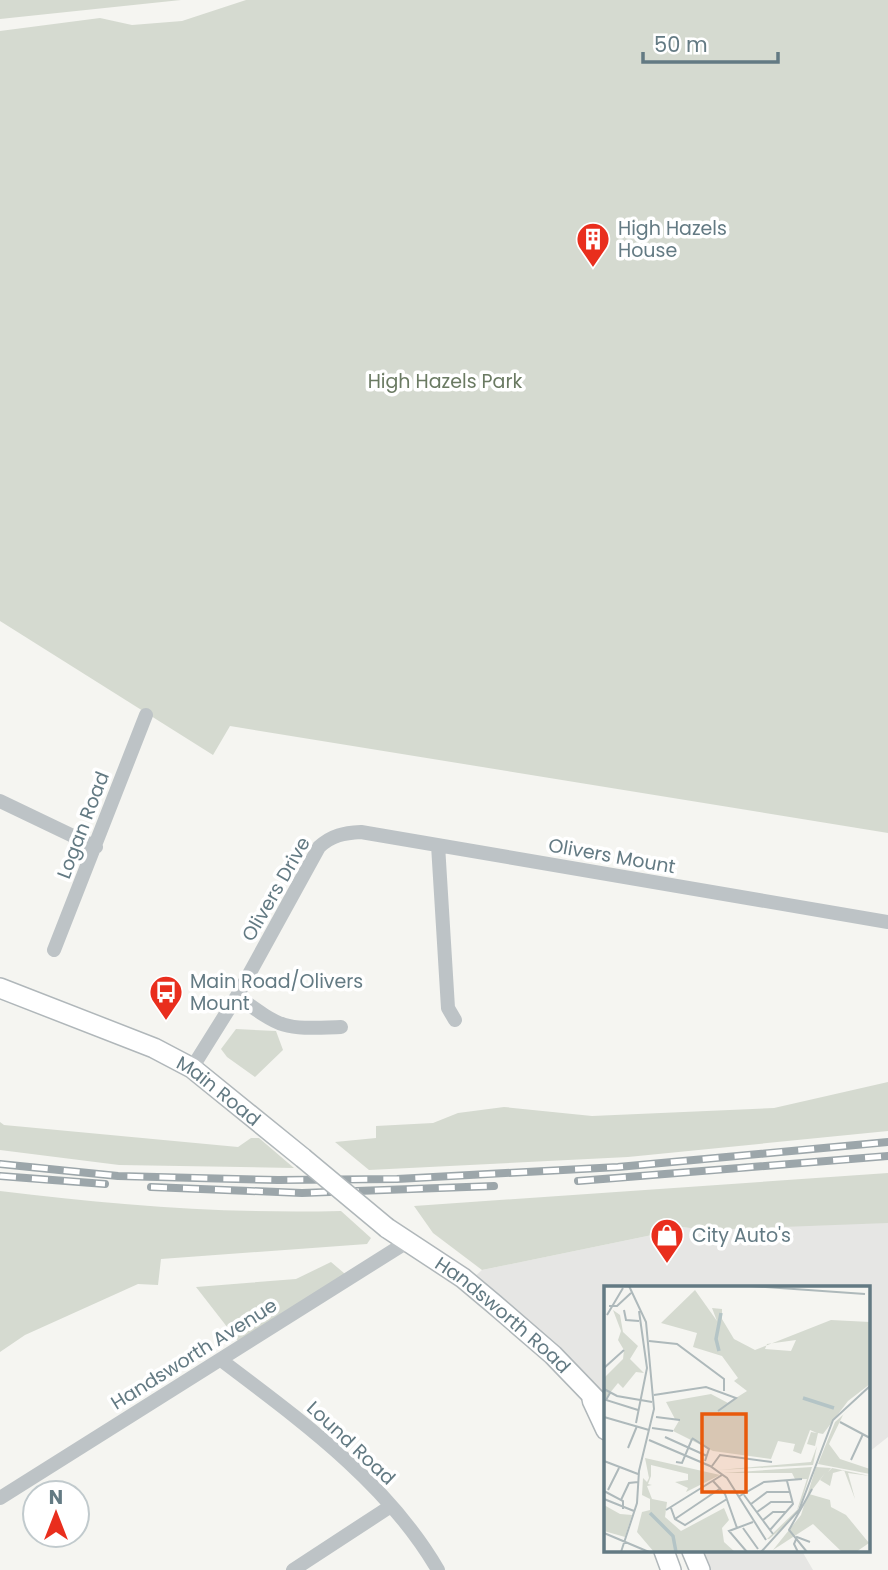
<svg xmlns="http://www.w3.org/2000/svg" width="888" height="1570" font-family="Poppins,sans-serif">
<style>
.built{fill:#e6e6e4}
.green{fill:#d5dad0}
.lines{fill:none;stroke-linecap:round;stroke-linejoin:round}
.secondary-casing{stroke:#b0b7ba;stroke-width:22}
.minor{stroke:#bdc3c6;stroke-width:14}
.secondary{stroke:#fff;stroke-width:19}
.rail-casing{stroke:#9ca6aa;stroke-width:8}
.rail{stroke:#fff;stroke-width:5;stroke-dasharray:16;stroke-linecap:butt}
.secondary-bridge-casing{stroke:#b0b7ba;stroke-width:22;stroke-linecap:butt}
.secondary-bridge{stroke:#fff;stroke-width:19}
.labels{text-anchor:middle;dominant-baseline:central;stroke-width:7;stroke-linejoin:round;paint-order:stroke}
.poi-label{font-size:19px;fill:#637a83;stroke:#fff;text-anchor:start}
.park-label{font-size:19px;fill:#6a7a62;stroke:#fff}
.street-label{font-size:19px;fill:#637a83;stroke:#fff}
.inset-river{fill:none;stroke:#b4c4c6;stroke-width:3.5}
.inset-road{fill:none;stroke:#aeb9bb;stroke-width:2}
.view{fill:#e8590c;fill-opacity:0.15;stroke:#e8590c;stroke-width:3.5}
.inset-edge{fill:none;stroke:#637a83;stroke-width:3.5}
</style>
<rect width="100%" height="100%" fill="#f5f5f1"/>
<path class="built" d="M841 1223H888V1437L869 1452V1288H606V1416L469 1282 482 1270 657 1234 673 1226 707 1230Z
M680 1551H802L813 1570H688Z"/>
<path class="green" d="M0 0H181L0 19Z
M246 0H888V833L230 726 213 755 0 621V31L100 18 132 25 182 21Z
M236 1029 276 1031 283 1050 255 1077 227 1057 221 1049Z
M888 1082V1131L628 1157 369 1170 335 1142 376 1138V1126L433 1123 458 1113 504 1107 592 1116 774 1108Z
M0 1122 4 1125 238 1147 251 1138H259L294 1168 119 1165 0 1150Z
M888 1173V1223L707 1230 673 1226 657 1234 482 1270 433 1233 414 1206Z
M0 1191C113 1205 227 1214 341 1211L371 1238 367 1244 161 1259 158 1285 138 1284 25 1335 0 1352Z
M331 1262 351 1279 238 1341 196 1287 296 1279Z"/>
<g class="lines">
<defs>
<g id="secondary">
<path id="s1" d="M0 988 154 1048 192 1068 303 1158"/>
<path id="s2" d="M387 1228 463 1278 494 1304 553 1355 606 1410"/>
<path d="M592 1400 606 1430"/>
<path d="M664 1551 671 1570"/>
<path d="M692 1551 700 1570"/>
</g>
</defs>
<use href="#secondary" class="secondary-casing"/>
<path class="minor" d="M0 801 96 847
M438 845 448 1008 455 1020
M54 950 146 715
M237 996C284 1030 283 1029 341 1027
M192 1068 237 996 319 847C332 835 344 833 361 832L888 922
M221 1360C300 1420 387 1482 438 1570
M0 1498 407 1242
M293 1570 391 1506"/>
<use href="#secondary" class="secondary"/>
<defs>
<path id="rail" d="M0 1164 118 1176 278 1180 397 1179 618 1167 888 1142
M0 1176 105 1184
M578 1181 888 1156
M151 1187 302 1193 494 1186"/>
</defs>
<use href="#rail" class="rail-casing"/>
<use href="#rail" class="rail"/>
<defs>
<path id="secondary-bridge" d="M303 1158 387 1228"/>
</defs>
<use href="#secondary-bridge" class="secondary-bridge-casing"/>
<use href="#secondary-bridge" class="secondary-bridge"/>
</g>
<defs>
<symbol id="building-pin" viewBox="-11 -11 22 30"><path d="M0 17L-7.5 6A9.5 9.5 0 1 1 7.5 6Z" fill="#e92e1d" stroke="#fff"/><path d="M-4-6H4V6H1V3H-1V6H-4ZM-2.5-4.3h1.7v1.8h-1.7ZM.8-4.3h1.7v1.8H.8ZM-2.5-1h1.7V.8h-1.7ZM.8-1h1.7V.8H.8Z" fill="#fff"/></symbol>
<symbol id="bus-pin" viewBox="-11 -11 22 30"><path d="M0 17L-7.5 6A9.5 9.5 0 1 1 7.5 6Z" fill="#e92e1d" stroke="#fff"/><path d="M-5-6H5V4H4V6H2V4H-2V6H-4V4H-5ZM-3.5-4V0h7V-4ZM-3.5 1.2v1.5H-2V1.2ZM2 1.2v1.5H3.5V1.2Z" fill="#fff"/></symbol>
<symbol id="shop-pin" viewBox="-11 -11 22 30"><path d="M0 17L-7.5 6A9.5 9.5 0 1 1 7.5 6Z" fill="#e92e1d" stroke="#fff"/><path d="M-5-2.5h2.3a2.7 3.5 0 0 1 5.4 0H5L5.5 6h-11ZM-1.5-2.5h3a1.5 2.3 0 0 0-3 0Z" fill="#fff"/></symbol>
</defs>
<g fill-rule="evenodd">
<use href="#building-pin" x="574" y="220" width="38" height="52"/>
<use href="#bus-pin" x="147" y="973" width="38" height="52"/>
<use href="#shop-pin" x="648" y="1216" width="38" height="52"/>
</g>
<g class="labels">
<g class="poi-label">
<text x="618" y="228">High Hazels<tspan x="618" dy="22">House</tspan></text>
<text x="190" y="981">Main Road/Olivers<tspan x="190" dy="22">Mount</tspan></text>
<text x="692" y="1235">City Auto's</text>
</g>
<g class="park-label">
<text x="445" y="381">High Hazels Park</text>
</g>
<g class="street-label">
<text transform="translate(83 825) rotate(-69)">Logan Road</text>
<text transform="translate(612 856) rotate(10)">Olivers Mount</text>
<text transform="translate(276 889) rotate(-60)">Olivers Drive</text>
<text stroke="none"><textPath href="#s1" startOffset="243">Main Road</textPath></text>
<text stroke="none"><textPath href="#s2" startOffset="145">Handsworth Road</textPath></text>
<text transform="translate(194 1354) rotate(-32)">Handsworth Avenue</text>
<text transform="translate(351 1443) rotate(43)">Lound Road</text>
</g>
</g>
<g transform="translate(604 1286)">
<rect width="266" height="266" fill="#f5f5f1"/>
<path d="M91 4 113 35 108 22 118 23V33L130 53 151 64 227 34 266 36V98L244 115 219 148 214 147 211 160 203 158 207 146 213 147 206 144 197 168 189 165 191 158 174 155 167 173 109 165 69 145 76 133H71L62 116 107 108 124 117 143 105 130 95 134 92 118 70 89 61 93 47 57 37ZM192 54 187 65 161 63 163 58ZM9 24 16 29 19 46 34 60 26 73 40 87 32 86 19 102 14 97 1 113 0 92 19 73 20 64 14 54 17 45ZM266 105 239 129 225 158 236 173 266 183V188L214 178 231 136ZM213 160 209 179 115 184 207 176ZM41 172 116 189 82 206 84 202 71 196 84 194V188L47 179V190L44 198 48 199 43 200 48 213 63 216 61 231 77 245 120 222 125 234 118 242 120 256 131 266H50L33 246 38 226 46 224V213L38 209 39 192 43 196 45 192ZM208 181 198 214 193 225 177 243 165 253H163L193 224 203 193H191L188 187H119ZM212 181 227 182 224 186 228 182 266 190 244 187 251 213 240 184 229 187 226 200 216 194 221 187 205 208 226 214 227 221 242 229 265 257 252 266H238L209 238 169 264 197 229ZM0 214V219L16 228 28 229 21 251 0 245Z" fill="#d5dad0" fill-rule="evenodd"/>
<path class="inset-river" d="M115 65 112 53 117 27M199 112 230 122M46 227 69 250 72 266"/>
<path class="inset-road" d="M147 0 261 8M5 20H13L27 7M20 24 22 34 35 35M3 29 19 2M45 55 73 58 120 93V105M0 82 20 64M0 103 13 110 48 116M6 107 2 114 34 124M50 109 102 101 132 112 114 125M0 131 45 144M52 131 76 134M236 136 266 152M32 137 43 82 35 25M48 142 69 145M61 151 103 170M88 152 105 163 101 175M45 154 106 180 123 192 162 254M24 162 33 140M247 174 259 148M0 175 34 188M72 176 78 177 88 153M108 180 116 169 168 176M109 195 121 208 133 242M4 204 15 182M0 205 19 215V223M140 209 169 248M134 211 160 196 198 193M0 213 30 225M17 214 25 197 34 196M147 218 163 206H186M67 222 71 233 81 239 123 213M62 224 118 189M153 226 167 216H189M71 233 117 202M159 234 169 226H182M139 242 154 263M166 244 189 218 183 195M0 247 45 266M17 266 33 217 35 185 50 123 42 36 25 0M143 266 125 245 149 236M157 266 195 224 229 134 266 100M194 266 190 258 193 251 206 256M203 266 185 244 208 203"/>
<path class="view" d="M98 128H142V206H98Z"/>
<rect width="266" height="266" class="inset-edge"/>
</g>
<g transform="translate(56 1514)"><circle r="33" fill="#ffffff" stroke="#c1cacd" stroke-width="2"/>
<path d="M0-5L12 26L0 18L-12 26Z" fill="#e92e1d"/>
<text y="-10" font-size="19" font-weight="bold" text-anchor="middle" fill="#637a83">N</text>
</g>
<path d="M643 52v10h135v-10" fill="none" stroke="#637a83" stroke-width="3.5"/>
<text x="654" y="52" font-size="21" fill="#637a83" stroke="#ffffff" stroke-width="5" paint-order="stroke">50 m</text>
</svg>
